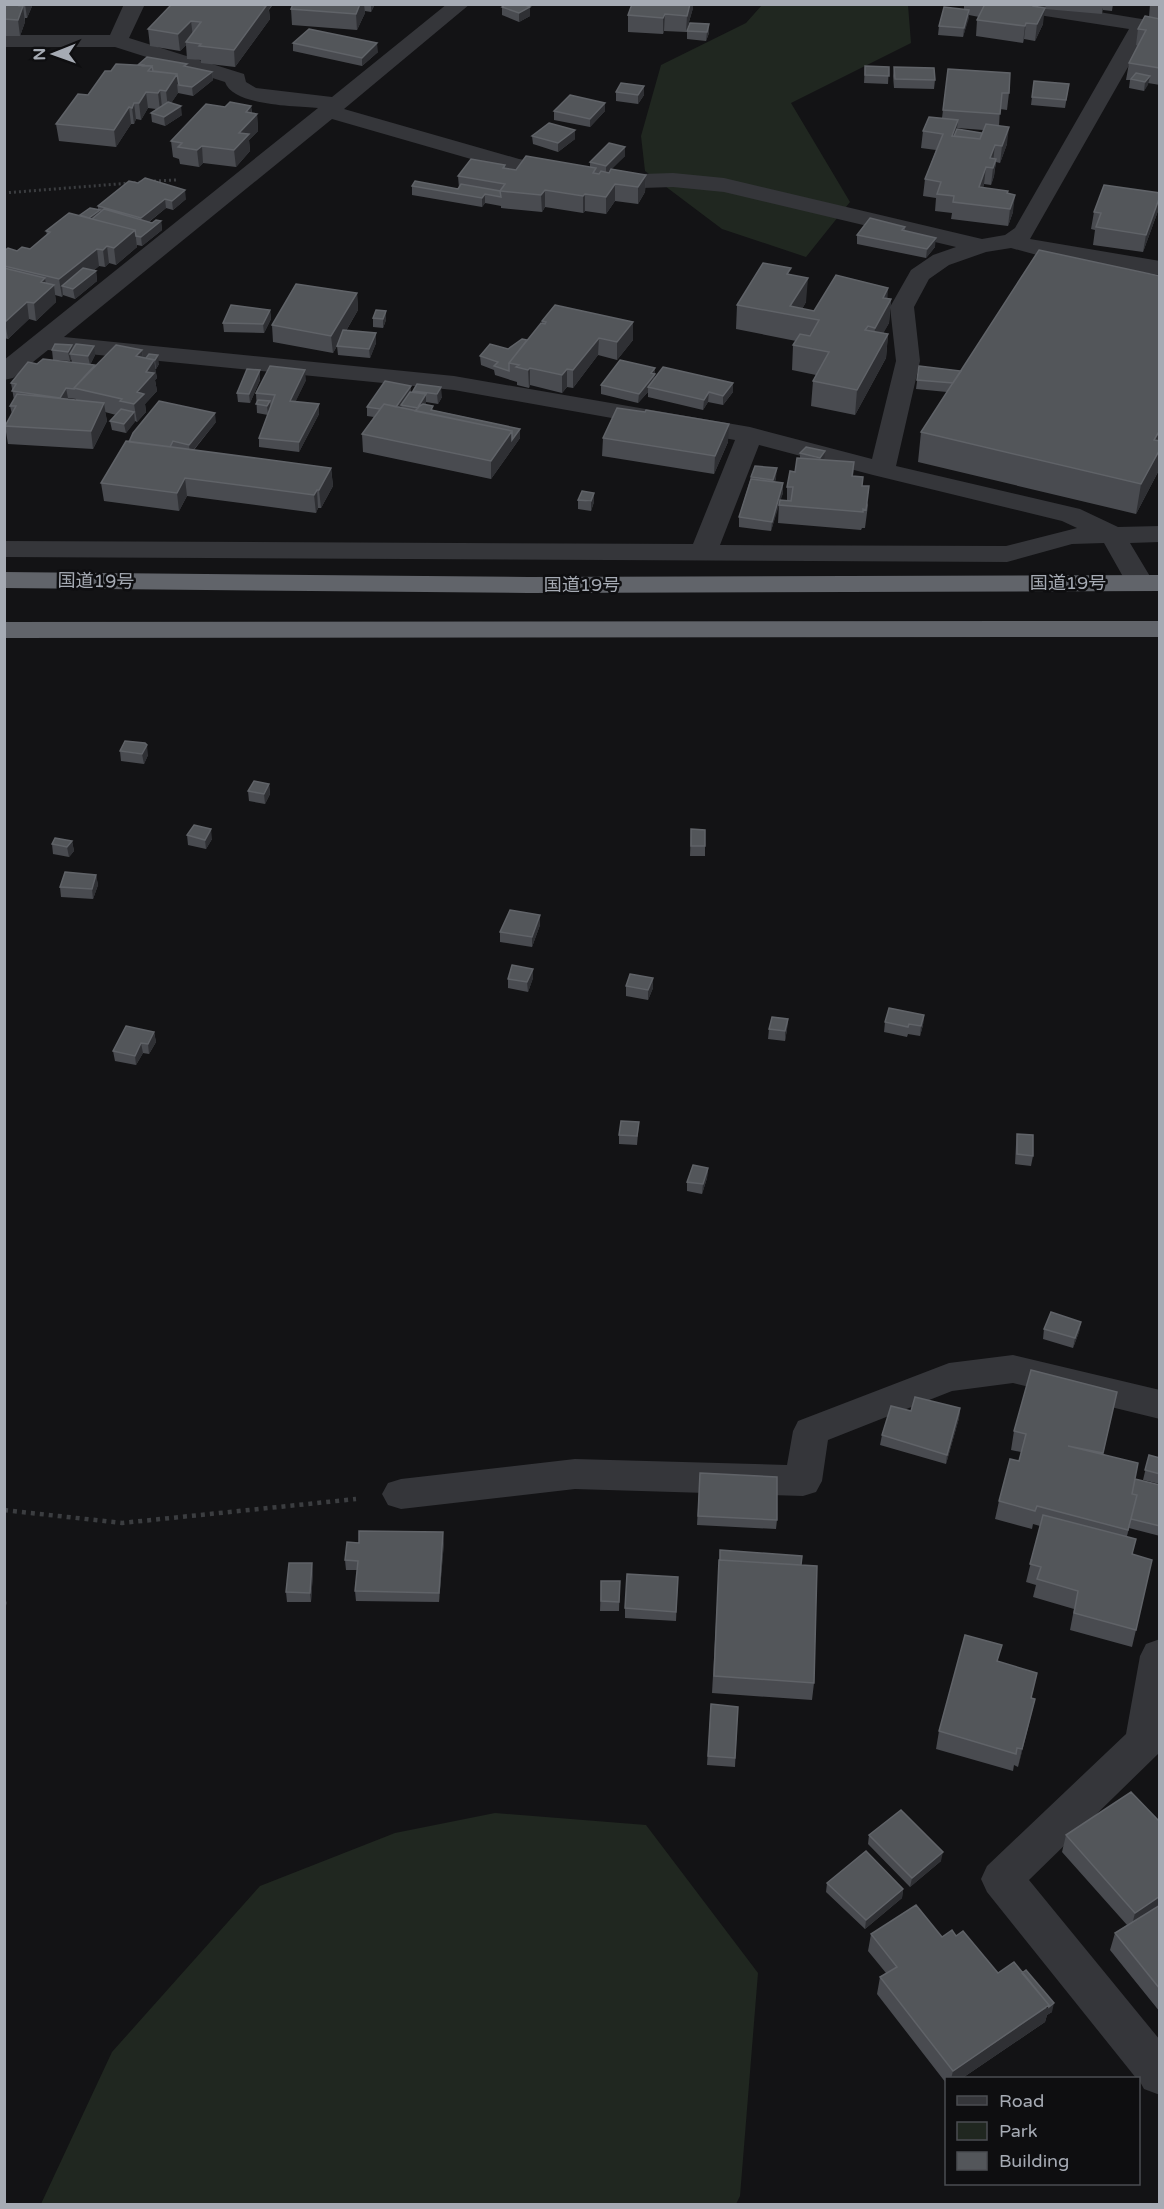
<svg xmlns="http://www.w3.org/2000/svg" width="1164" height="2209" font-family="'Varela Round','Noto Sans JP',sans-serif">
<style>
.green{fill:#202720}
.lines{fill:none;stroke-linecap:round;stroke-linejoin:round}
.path-far1{stroke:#3b3d40;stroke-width:3;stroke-dasharray:2 3;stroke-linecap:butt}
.path{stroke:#3b3d40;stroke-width:4.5;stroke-dasharray:4 5;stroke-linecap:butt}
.minor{fill:#35363a;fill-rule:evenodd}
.highway{fill:#61646a;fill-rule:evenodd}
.wall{fill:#494b50;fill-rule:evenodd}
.shaded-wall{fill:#2f3034}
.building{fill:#53565a;stroke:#606368;stroke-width:1.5}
.labels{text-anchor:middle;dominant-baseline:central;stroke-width:5;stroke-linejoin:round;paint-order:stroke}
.street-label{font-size:18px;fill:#a6abb4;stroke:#0e0e10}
</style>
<rect width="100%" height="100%" fill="#131315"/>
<path class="green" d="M762 5H908L911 43 791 103 850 202 806 257 722 229 645 171 641 136 661 65 746 23Z
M495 1813 646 1825 758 1973 740 2196 736 2204H41L112 2052 260 1886 395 1833Z"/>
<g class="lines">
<path class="path-far1" d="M154 181 176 180
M4 193 143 182"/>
<path class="path" d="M4 1510 122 1523 356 1499"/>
<path class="minor" d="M124 4H145L129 38 244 74 246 82 256 88 332 97 447 4H470L344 109 519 159 610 175 673 173 724 178 982 239 1005 235 1015 228 1129 29 1007 10 1000 8 997 4H1050L1160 22V34L1148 32 1030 239 1160 261V275L1037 255 1011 248 986 252 949 265 929 279 914 307 920 361 896 466 1080 509 1118 527 1160 526V542L1130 543 1154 583 1150 589 1140 591 1130 589 1104 543 1072 544 1007 562 4 557V541L693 544 735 440 454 390 48 350 13 378 4 380V360L318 108C295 106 233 106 225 82L115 47H4V35H110ZM332 119 516 172 610 189 673 187 724 192 956 247 933 255 911 270 890 307 896 361 872 459 750 427 454 376 64 337ZM759 445 873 475 1062 521 1077 528 1006 546 720 545Z
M1013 1355 1160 1390V1419L1013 1383 952 1391 828 1440 822 1481 816 1492 803 1496 575 1489 401 1509 388 1505 382 1494 388 1483 401 1479 575 1459 787 1465 793 1431 798 1421 949 1363Z
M1160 1639 1158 1754 1029 1880 1160 2040V2095L1144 2089 1138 2078H1136L987 1892 981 1879 987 1866 1126 1734 1140 1656 1146 1644Z"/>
<path class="highway" d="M4 572 528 577 1160 575V591L528 593 4 588Z
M1160 621V637L4 638V622Z"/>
</g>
<path class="wall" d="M4 4H33L27 18H25V22L20 36H4Z
M172 4H272V6L269 10 270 19 235 67 201 63V60L187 59 186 45 180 51 150 46 148 29Z
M293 4H375L371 12 365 11V13L357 30 292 25 291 9Z
M964 4H1036L1035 6 1043 24 1035 41 1024 39 1023 43 976 36 977 20 979 17 969 15 963 37 938 35 939 26 964 9Z
M1046 4H1113L1112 11 1103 10V8L1102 14 1045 9Z
M1150 4H1160V85L1148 83 1144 91 1129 88 1130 80H1126L1129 63 1138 46 1136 45 1138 29 1149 17Z
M502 7H530V16L519 22 502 15Z
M693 8 686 32 664 31 663 34 628 32V15Z
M709 24V33L706 41 687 39V31Z
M293 43 378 52 362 66 293 51Z
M139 64 187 67 212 72 213 80 193 96 178 93 171 103 182 115 165 126 152 122 151 113 156 109 148 108 141 120 136 119 134 124H131L116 147 59 141 56 124 88 95 111 71 140 65Z
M865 66 889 67 888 84 864 83Z
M894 67 935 80 934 89 894 88 893 76Z
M948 69 1009 93 1007 110 1000 109 999 126 1007 144 1000 163 996 162 994 176 991 185 984 184 983 188 1008 191V194L1013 212 1008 226 951 219 952 213 935 211 936 198 923 196 925 179 936 150 921 148 923 131 942 118ZM957 128 983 130 982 133 957 129Z
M1034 81 1069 84 1065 108 1031 105Z
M644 86V95L638 104 616 101V92Z
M251 106 252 113 257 114 258 131 249 140 250 151 236 167 203 163 199 167 180 164 179 159 173 157 171 141 225 107Z
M554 111H605L590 127 554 120Z
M532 136 575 139 558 152 533 144Z
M625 147V156L611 169 646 175 645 192 638 204 615 201 606 214 585 211 583 213 545 207 542 212 501 208V206L485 203 482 207 412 195V186L458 189 459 188 458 176 505 165V169L516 170 590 167V162Z
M129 181 186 199 173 210 166 208 149 222 152 223 161 221 162 230 142 246 137 245V247L116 265 109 263 105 267 99 266 93 271H96L97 281 75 299 63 295 62 297 55 295 56 302 36 321 29 319 8 339 4 338V251H17L30 249 47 235 46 231 80 215 98 210V206Z
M1158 211 1143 252 1093 245 1095 230 1091 229 1094 212Z
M905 227V231L935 247 926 258 857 244V235Z
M791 275 806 302 802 309 814 311 887 298 891 299 889 323 883 333 888 334 886 358 855 415 811 406 813 381 816 375 792 370 793 345 796 341 736 329 737 305Z
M357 293 358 310 346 331 376 333V343L370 358 338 355 337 346 333 353 273 342 272 325Z
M270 310 271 319 264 333 224 332 223 323Z
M386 311V320L383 328 373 327V318Z
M542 321 633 340 617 360 598 355 573 388 567 387 562 393 530 385 529 388 517 385V382L495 375 494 370 481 365 480 356 508 349 527 340 542 323Z
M52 350H73L95 355 90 365 95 366 142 350 143 357 146 358 149 354 159 364 156 369H155L157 378 155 380 157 391 145 404 146 412 137 422 135 421 126 433 112 430 110 421 116 415 105 412 107 421 93 449 8 444 5 426 12 414 10 406 14 400 11 383 37 364 72 362 71 359 70 361 53 360ZM68 398 76 399V400L67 399Z
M919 366 1158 472 1136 514 918 462 921 432 947 392 916 389Z
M655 368 654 379 733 392 723 405 708 402 703 410 648 397V392L638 403 601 394V385Z
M260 370V380L250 403 238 402 237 393Z
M306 380 295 402 319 404V414L299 452 259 447V438L268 415 257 413 256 393Z
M417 384 442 397 438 404 426 402V405L433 410 520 429V438L491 479 363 452 362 434 374 417 367 416V407L411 386V392H413Z
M216 422 194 450 331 468 333 486 321 508H318L316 513 187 496 179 511 104 501 101 483 129 442Z
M603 438 728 442 714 474 602 456Z
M800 453 824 460 854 462 853 477 862 486 868 505 865 528H862L861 530 778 523 779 503 771 531 739 527V517L751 477 776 478 775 482 783 493 780 500 787 501V487L795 472 800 458Z
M578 500 594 502 591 511 578 509Z
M120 751 148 755 144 764 121 761Z
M269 784 270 794 265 804 249 801 248 791Z
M691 829 705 846V856H690Z
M187 835 212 839 206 849 188 845Z
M72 841 74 851 69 857 53 854 52 844Z
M96 875 98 885 93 899 61 897 60 887Z
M540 915V925L532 947 500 942V932Z
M533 978 528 992 508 988V979Z
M626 986 653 988 648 1000 626 996Z
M924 1015 923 1025 920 1036 908 1034 907 1037 884 1032 885 1022Z
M788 1019 787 1029 785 1041 768 1039 769 1029Z
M154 1032 156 1042 149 1054 143 1053 136 1065 115 1061 113 1051Z
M639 1122 637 1145 619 1144V1135Z
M1017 1134 1033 1156 1031 1166 1015 1164 1016 1144Z
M708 1168 707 1178 702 1194 687 1191V1182Z
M1081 1322 1079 1332 1073 1348 1043 1339 1044 1329Z
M1117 1392 1103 1454 1135 1479 1160 1485V1536L1129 1528 1127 1536 1132 1554 1136 1630 1132 1647 1070 1630 1074 1609 1033 1597 1036 1585 1026 1582 1040 1526 1033 1524 1032 1529 995 1519 999 1501 1019 1461 1021 1452 1011 1450 1014 1431Z
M960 1408 959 1418 946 1464 880 1445 882 1435 911 1411Z
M1149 1455 1160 1458V1484L1143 1480Z
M700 1473 777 1520 776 1529 697 1525Z
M444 1542 439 1602 356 1601 355 1591 357 1570H346L345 1560 359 1543Z
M720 1550 801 1565 814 1683 812 1700 712 1693Z
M313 1572 311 1602H287L286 1592Z
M678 1577 676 1621 625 1618V1608Z
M601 1581H620L619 1611H600Z
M999 1662 1031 1698 1035 1699 1018 1767 1014 1765 1013 1771 936 1749 939 1731Z
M711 1704 738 1707 735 1767 707 1765Z
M1160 1822V2012L1110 1950 1115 1933 1127 1925 1062 1852 1066 1835Z
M869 1835 941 1861 910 1887 868 1844Z
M827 1883 903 1889 902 1898 865 1929 826 1892Z
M871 1934 942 1937 956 1936 998 1973 1052 2012 1047 2015 1045 2022 961 2079H946V2083L877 1994 880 1977 886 1973 868 1951Z"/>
<path class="shaded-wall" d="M19 4H21L22 9 23 6 25 22 20 36 18 20Z
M25 4H33L27 18Z
M262 4H272L268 11 269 10 270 19 235 67 234 50 263 10Z
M360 4H364L365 13 357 30 356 14Z
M371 4H375L371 12Z
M690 4H693V8L686 32 687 16Z
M530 7V16L519 22V13Z
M1045 8 1043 24 1035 41 1037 24Z
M969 10V18L963 37 964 28Z
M665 14 664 31 663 34V18Z
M191 21 193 37 186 42V45L180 51 178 34Z
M1026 23 1024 39 1023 43 1025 26Z
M709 24V33L706 41 707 32Z
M377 43 378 52 362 66V58Z
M212 72 213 80 193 96 192 87Z
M177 74 179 85 177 84 178 93 168 108 166 91Z
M1150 76 1148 85 1144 91 1145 82Z
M644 86V95L638 104V95Z
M160 90 162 107 160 110 158 93Z
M146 92 148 108 141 120 139 103Z
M134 103 136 119 134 124 132 108Z
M605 103V111L590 127V119Z
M181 106 182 115 165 126 164 117Z
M251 106 252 118 257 114 258 131 249 140 250 151 236 167 234 150 246 112Z
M129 107 131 124 116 147 114 130Z
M958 120 956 137 952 136Z
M1009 127 1007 144 1000 163 1002 146Z
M575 130V139L558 152V143Z
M995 145 993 162 990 158Z
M202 146 203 163 199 167 197 150Z
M625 147V156L606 175V166Z
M996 159 994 176 991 185 993 168Z
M986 167 984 184 977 204 979 187Z
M646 175 645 192 638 204V187Z
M615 184V201L606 214V197Z
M185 190 186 199 173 210 172 201Z
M545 190V207L542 212 541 195Z
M485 194V203L482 207V198Z
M585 194V211L583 213V196Z
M1015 195 1013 212 1008 226 1010 209Z
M1160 196 1158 211 1143 252 1146 235Z
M165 199 166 208 142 227 141 218Z
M100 210 101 219 87 220Z
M161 221 162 230 142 246 141 237Z
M135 230 137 247 116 265 114 248Z
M936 238 935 247 926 258 927 249Z
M107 246 109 263 105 267 103 250Z
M97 249 99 266 71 289 62 286 63 295 62 297 59 279Z
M96 271 97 281 75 299 73 289Z
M45 278 47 291 54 285 56 302 36 321 34 303 41 282Z
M808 278 806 302 798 316 790 306Z
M888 288 887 307 891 299 889 323 873 352 875 328 883 298Z
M357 293 358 310 333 353 331 336Z
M27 302 29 319 8 339 5 322Z
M270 310 271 319 264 333 263 324Z
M386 311V320L383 328V319Z
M633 322V340L617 360V342Z
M376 333V343L370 358 369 349Z
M888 334 886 358 855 415 857 390Z
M599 338 598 355 573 388V370Z
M72 345 73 354H70L71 359 70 361 68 352Z
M94 346 95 355 90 365 88 356Z
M142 350 144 368 136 356Z
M158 355 159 364 156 369 155 360Z
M154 360 157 378 155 380 157 391 145 404 146 412 137 422 134 404 137 392 146 372Z
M530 368V385L529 388 528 370Z
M655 368 654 383 648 387V392L638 403 639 394Z
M567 369V387L562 393V375Z
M260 370V380L250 403 249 394Z
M305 370 306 380 291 411 290 401Z
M733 383V392L723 405V396Z
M411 386V395L401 405 402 409 393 412Z
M441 387 442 397 438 404 437 394Z
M66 388 68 398 61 407 60 398Z
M709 392 708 402 703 410 704 400Z
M426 394V404L419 417 418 407Z
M270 401 271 411 268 415 267 406Z
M104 403 107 421 93 449 91 431Z
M319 404V414L299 452V442Z
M134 412 135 422 126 433 124 424Z
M215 413 216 422 190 454 189 445Z
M729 424 728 442 714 474 715 456Z
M520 429V438L491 479V461L512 431Z
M1160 430V464L1158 472 1136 514 1141 484 1154 440Z
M825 451 824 461 819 468 820 458Z
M331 468 333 486 321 508 319 490Z
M777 468 776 478 772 490 773 480Z
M185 478 187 496 179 511 177 493Z
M783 483V493L771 531 772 522Z
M317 490 318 508 316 513 314 495Z
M594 493V502L591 511V501Z
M147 745 148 755 144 764 142 754Z
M269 784 270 794 265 804 264 794Z
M211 829 212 839 206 849 205 840Z
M72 841 74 851 69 857 67 847Z
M96 875 98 885 93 899 92 889Z
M540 915V925L532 947V937Z
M533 969V978L528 992 527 982Z
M653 978V988L648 1000V990Z
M924 1015 923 1025 920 1036 921 1026Z
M788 1019 787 1029 785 1041V1031Z
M154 1032 156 1042 149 1054 148 1044Z
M141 1043 143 1053 136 1065 135 1056Z
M708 1168 707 1178 702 1194 703 1184Z
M1081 1322 1079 1332 1073 1348 1075 1338Z
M960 1408 959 1418 946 1464 947 1455Z
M443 1532 444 1542 439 1602V1593Z
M312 1563 313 1572 311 1602 310 1593Z
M4 1595 7 1603 4 1611Z
M1035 1699 1031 1716 1018 1767 1022 1749Z
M943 1852 941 1861 910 1887 912 1878Z
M903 1889 902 1898 865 1929 866 1920Z
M1160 1896V1909L1131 1929 1135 1913Z
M1054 2003 1052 2012 1047 2015 1045 2022 961 2079H951L953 2071Z"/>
<path class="building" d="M4 4H19V6H23L18 20 4 19Z
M172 4H256L266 6 234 50 199 46 201 44 186 42 201 22 191 21 178 34 148 29Z
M293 4H360L356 14 291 9Z
M506 4H522L530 7 519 13 502 7Z
M632 4H690L687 16 665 14 663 18 628 15Z
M985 4H1033V6L1045 8 1037 24 1026 23 1025 26 977 20Z
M944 7 969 10 964 28 939 26Z
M1145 16 1160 19V68L1129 63 1146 30 1138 29Z
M690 23 709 24 707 32 687 31Z
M309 29 377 43 362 58 293 43Z
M147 57 187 64 184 66 212 72 192 87 179 85 177 74 153 71 152 66H143L144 65 139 64Z
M116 64 152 66 148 71 177 74 166 91 160 90 158 93 146 92 139 103H134L132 108 129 107 114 130 56 124 78 94 88 95 105 71H111Z
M865 66 889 67V76L865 75Z
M894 67 934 68 935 80 895 79Z
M948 69 1010 73 1009 93H1002L1000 114 943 110Z
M1136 73 1150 76 1145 82 1131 79Z
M1034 81 1069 84 1066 100 1032 97Z
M621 83 644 86 638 95 616 92Z
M570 95 605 103 590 119 554 111Z
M168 102 181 106 164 117 151 113Z
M230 102 251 106 246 112 257 114 239 133 249 134 234 150 202 146 197 150 178 147 182 143 171 141 206 104 225 107Z
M929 117 958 120 952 136 980 139 986 124 1009 127 1002 146 995 145 990 158 996 159 993 168 986 167 979 187 1008 191 1007 193 1015 195 1010 209 953 202 954 196 937 194 941 182 925 179 943 134 923 131Z
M549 123 575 130 558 143 532 136Z
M957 129 982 133 980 139 954 136Z
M609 143 625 147 606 166 590 162Z
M526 156 596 168 593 173 599 174 601 171 609 173 611 169 646 175 638 187 615 184 606 197 585 194 583 196 545 190 541 195 500 191 505 184 458 176 471 159 505 165 503 168 516 170Z
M145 178 185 190 172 201 165 199 141 218 98 206 129 181 138 183Z
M415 181 458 189 461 184 500 191 501 197 485 194 482 198 412 186Z
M1104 185 1160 193V196L1146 235 1096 227 1101 213 1094 212Z
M90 208 100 210 89 218 80 215Z
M104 209 152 223 156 220 161 221 141 237 136 236 135 230 92 219Z
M69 213 135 230 114 248 107 246 103 250 97 249 59 279 4 266V251L8 248 17 251 22 247 30 249 50 232 46 231Z
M870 218 905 227 902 230 936 238 927 249 857 235Z
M1039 250 1160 276V430L1154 440 1160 441V449L1141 484 921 432Z
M763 263 791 268 787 274 808 278 790 306 814 311 836 275 888 288 883 298 891 299 875 328 868 326 865 330 888 334 857 390 813 381 829 352 793 345 800 334 810 336 819 320 737 305Z
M4 268 45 278 41 282 54 285 34 303 27 302 5 322H4Z
M83 268 96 271 73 289 62 286Z
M296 284 357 293 331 336 272 325Z
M231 305 270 310 263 324 223 323Z
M555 305 633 322 617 342 599 338 573 370 567 369 562 375 530 368 528 370 516 367 519 365 509 363 541 323 545 324 546 322 542 321Z
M376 310 386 311 383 319 373 318Z
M343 330 376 333 369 349 337 346Z
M522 339 527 340 509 363V371L494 366 498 362 480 356 490 344 508 349Z
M55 344 72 345 68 352 52 350Z
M76 344 94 346 88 356 70 354Z
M116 345 142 350 136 356 154 360 146 372 154 373 137 392 144 394 134 404 120 401 122 399 74 388Z
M149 354 158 355 155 360 146 358Z
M43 359 95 365 74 388V389L66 388 60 398 12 391 16 384 11 383 28 362 37 364Z
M620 360 655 368 651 373 655 374 639 394 601 385Z
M270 366 305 370 290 401 319 404 299 442 259 438 275 395 256 393Z
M919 366 961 371 953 383 917 380Z
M663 367 733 383 723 396 709 392 704 400 648 387Z
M247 369 260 370 249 394 237 393Z
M385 381 411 386 396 407 384 404 380 409 367 407Z
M417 384 441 387 437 394 413 391Z
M410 392 426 394 418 407 423 404 433 406 431 410 520 429 512 440V431L415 411 418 408 401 405Z
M17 394 104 403 91 431 5 426 16 406H10Z
M258 400 270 401 267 406 256 404Z
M159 401 215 413 189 445 173 441 170 447 129 442 133 433Z
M384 404 512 431 491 461 362 434Z
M617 408 645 412 646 410 729 424 715 456 603 438Z
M121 409 134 412 124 424 110 421Z
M126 441 331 468 319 490H317L314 495 185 478 177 493 101 483Z
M806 447 825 451 820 458 800 453Z
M797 458 854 462 852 476 863 477 862 486H869L866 510 863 509V512L779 505 780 500 791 501 793 487H787L790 471 795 472Z
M755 466 777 468 773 480 751 477Z
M751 479 783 483 772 522 739 517Z
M582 491 594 493 591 501 578 500Z
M125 741 145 743 147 745 142 754 120 751Z
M254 781 269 784 264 794 248 791Z
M194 825 211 829 205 840 187 835Z
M691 829 705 830V846H691Z
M55 838 72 841 67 847 52 844Z
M65 872 96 875 92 889 60 887Z
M510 910 540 915 532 937 500 932Z
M512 965 533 969 527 982 508 979Z
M630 974 653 978 648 990 626 986Z
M889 1008 924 1015 921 1026 909 1024 908 1027 885 1022Z
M772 1017 788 1019 785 1031 769 1029Z
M126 1026 154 1032 148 1044 141 1043 135 1056 113 1051Z
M621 1121 639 1122 637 1136 619 1135Z
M1017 1134 1033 1135V1156L1017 1154Z
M693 1165 708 1168 703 1184 687 1182Z
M1051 1312 1081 1322 1075 1338 1044 1329Z
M1031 1370 1117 1392 1103 1453 1068 1446 1138 1463 1132 1494 1137 1495 1128 1530 1037 1506 1035 1511 999 1501 1010 1459 1019 1461 1026 1434 1014 1431Z
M915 1397 960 1408 947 1455 882 1435 891 1406 911 1411Z
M1149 1455 1160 1458V1474L1145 1470Z
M700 1473 777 1477V1520L698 1516Z
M1135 1479 1160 1485V1526L1131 1519 1137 1495 1132 1494Z
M1043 1515 1136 1539 1132 1554 1152 1560 1136 1630 1074 1613 1078 1591 1037 1579 1041 1567 1030 1564Z
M359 1531 443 1532 439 1593 355 1591 358 1561 345 1560 347 1542 359 1543Z
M720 1550 802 1556 801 1565 720 1560Z
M719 1560 817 1566 814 1683 714 1676Z
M289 1563H312L310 1593 286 1592Z
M627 1574 678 1577 676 1612 625 1608Z
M601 1581H620L619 1602 601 1601Z
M965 1635 1002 1645 997 1661 1037 1673 1031 1698 1035 1699 1022 1749 1017 1748 1016 1754 939 1731Z
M711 1704 738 1707 735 1758 708 1756Z
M1131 1792 1160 1822V1896L1135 1913 1066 1835Z
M901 1810 943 1852 912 1878 869 1835Z
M866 1851 903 1889 866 1920 827 1883Z
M916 1905 942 1937 952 1930 956 1936 963 1931 998 1973 1014 1962 1049 2005 953 2071 880 1977 897 1967 871 1934Z
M1160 1905V1989L1115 1933Z
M1026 1970 1054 2003 1049 2007V2005L1022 1973Z"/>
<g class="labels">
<g class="street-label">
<text transform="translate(96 581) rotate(1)">国道19号</text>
<text x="1068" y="583">国道19号</text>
<text x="582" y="585">国道19号</text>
</g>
</g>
<rect width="1164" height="2209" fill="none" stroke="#a6abb4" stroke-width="12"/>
<rect x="945" y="2077" width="195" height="108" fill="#0e0e10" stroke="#4b4d52" stroke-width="1.5"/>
<rect x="957" y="2096" width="30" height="9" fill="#35363a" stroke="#4b4d52" stroke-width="1.5"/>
<text x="999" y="2107" font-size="18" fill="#a6abb4">Road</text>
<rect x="957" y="2122" width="30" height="18" fill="#202720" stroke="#4b4d52" stroke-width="1.5"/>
<text x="999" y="2137" font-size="18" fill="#a6abb4">Park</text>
<rect x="957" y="2152" width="30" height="18" fill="#53565a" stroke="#4b4d52" stroke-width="1.5"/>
<text x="999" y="2167" font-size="18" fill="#a6abb4">Building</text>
<g transform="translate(54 54) rotate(269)" stroke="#0e0e10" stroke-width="4.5" paint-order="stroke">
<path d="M0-4.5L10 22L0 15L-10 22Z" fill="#a6abb4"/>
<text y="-9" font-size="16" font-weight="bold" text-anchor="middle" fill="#a6abb4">N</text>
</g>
</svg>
